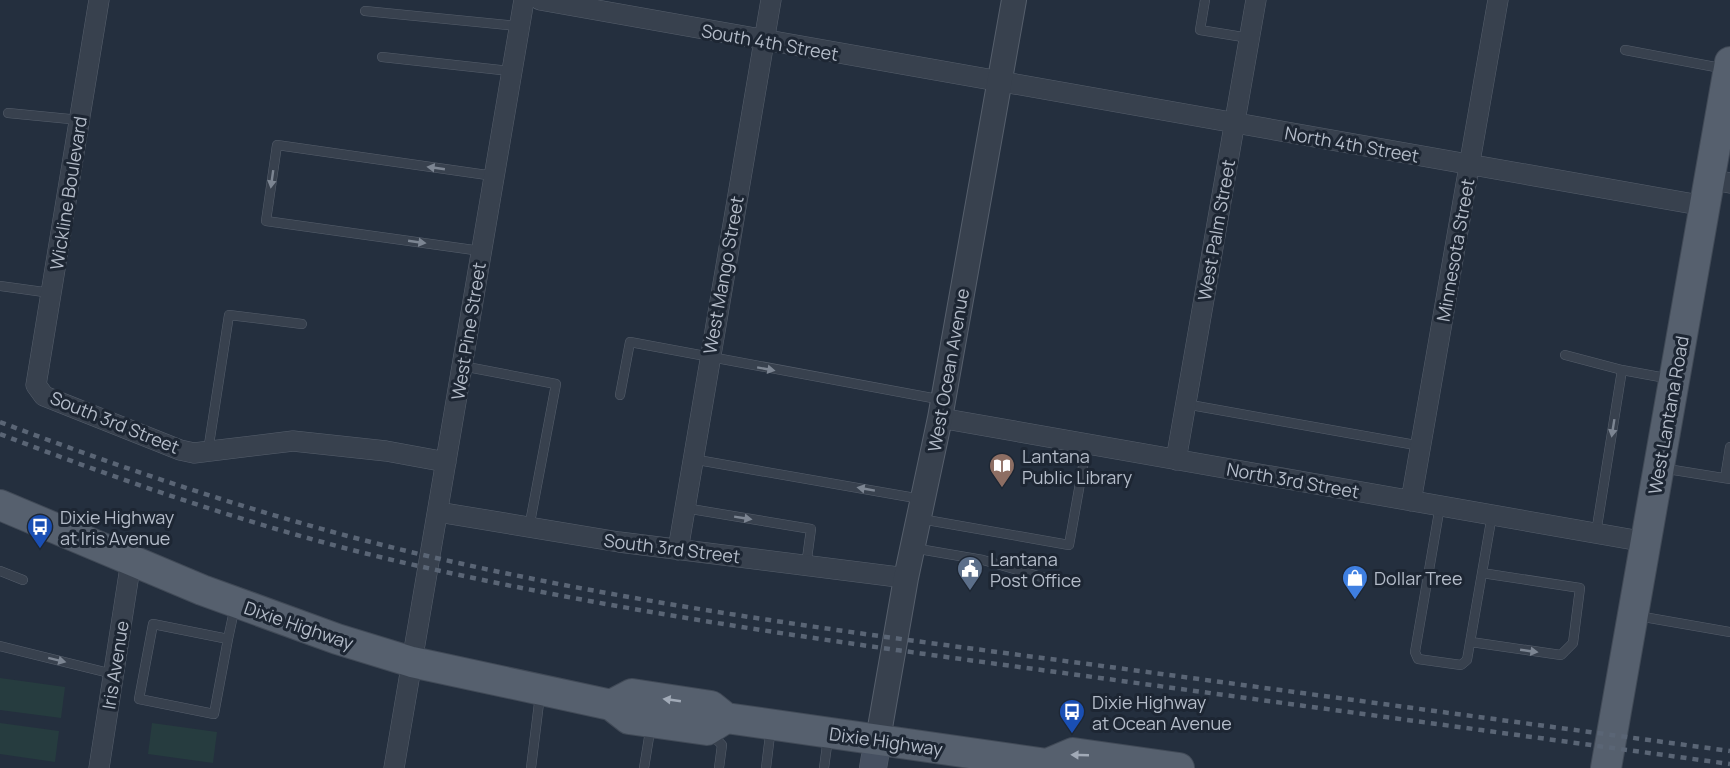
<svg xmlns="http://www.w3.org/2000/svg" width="1730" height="768" font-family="Manrope,sans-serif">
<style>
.green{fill:#263c3f}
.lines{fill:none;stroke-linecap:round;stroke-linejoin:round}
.service-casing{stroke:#565f6c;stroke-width:10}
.minor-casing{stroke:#565f6c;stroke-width:21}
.tertiary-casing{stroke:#565f6c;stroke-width:26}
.secondary-casing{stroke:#565f6c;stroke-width:28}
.primary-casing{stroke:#414a57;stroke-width:32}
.service{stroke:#38414e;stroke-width:9}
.minor{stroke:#38414e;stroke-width:20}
.tertiary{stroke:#38414e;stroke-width:24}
.secondary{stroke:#465061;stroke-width:27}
.primary{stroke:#56606e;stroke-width:30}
.rail{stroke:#5a6575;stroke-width:4.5;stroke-dasharray:6 6;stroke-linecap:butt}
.oneway{fill:#7c8592}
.oneway2{fill:#a1aab7}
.labels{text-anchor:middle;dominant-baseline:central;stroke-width:6;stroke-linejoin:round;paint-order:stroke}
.street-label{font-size:18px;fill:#b4bcc9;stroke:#1d2633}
.poi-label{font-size:18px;fill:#b4bcc9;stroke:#1d2633;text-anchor:start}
</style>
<rect width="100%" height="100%" fill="#242f3e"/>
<path class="green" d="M0 678 65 687 61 718 0 710Z
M0 723 59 731 55 762 0 754Z
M152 723 217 732 213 763 148 754Z"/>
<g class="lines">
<defs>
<path id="service" d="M1205 0 1200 30 1249 38
M365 11 518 26
M1625 50 1726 69
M382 57 510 71
M8 113 80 120
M481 251 266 221 277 145 494 176
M0 286 51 293
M1565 355 1622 370 1671 379
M462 366 556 384 529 528
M620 395 630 342 943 400
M1185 404 1421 446
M208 451 229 315 302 324
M692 459 921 499
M1661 468 1730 479
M1725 478 1730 447
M1440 506 1415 652 1418 659 1461 665 1467 660 1482 573 1580 588 1573 643 1561 655 1471 642
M685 508 811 529 806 566
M921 519 1069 545 1087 444
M1596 533 1622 370
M913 548 983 560 1045 578
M0 571 23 580
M1482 573 1492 515
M1638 616 1730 632
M228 639 153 624 139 699 214 714 228 639 235 606
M0 646 113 674
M711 734 722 745 719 768
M531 768 540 695
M644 768 651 725
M766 768 771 727
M824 768 828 738"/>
<path id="minor" d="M99 0 36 385 44 396 180 450 194 453 293 441 386 451 446 462
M540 0 1705 206
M1709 179 1730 183
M940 418 1646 542
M1176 460 1256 0
M1411 501 1498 0
M438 512 619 542 906 578
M678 550 771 0
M99 768 131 561
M394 768 524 0"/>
<path id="tertiary" d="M878 739 906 578 940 418 1014 0"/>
<path id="secondary" d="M873 768 878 739"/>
<path id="primary" d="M0 505 202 590 337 639 412 662 611 705 629 719 707 730 726 718
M611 705 632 694 711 706 726 718 1047 764 1053 768
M1047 764 1073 753 1179 768
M1606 768 1730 62"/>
</defs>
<use href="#service" class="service-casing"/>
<use href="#minor" class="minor-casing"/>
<use href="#tertiary" class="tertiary-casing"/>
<use href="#secondary" class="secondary-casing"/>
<use href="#primary" class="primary-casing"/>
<use href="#service" class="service"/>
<use href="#minor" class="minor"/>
<use href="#tertiary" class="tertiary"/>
<use href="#secondary" class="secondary"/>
<use href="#primary" class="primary"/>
<path class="rail" d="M0 422C140 475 285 523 432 557 647 607 869 635 1088 664 1302 693 1516 722 1730 751
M0 434C140 488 285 537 432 569 642 616 857 645 1071 674 1290 704 1510 734 1730 764"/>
</g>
<defs><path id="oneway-solid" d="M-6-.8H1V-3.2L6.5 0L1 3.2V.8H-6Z" transform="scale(1.5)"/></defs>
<g class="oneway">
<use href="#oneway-solid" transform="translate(436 168) rotate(-172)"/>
<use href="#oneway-solid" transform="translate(272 179) rotate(98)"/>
<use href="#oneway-solid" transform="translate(417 242) rotate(8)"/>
<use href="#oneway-solid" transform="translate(766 369) rotate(10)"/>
<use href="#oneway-solid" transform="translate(1613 428) rotate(99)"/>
<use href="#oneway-solid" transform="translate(866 489) rotate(-170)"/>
<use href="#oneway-solid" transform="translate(743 518) rotate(9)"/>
<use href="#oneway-solid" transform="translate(1529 651) rotate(8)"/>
<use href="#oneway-solid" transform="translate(57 660) rotate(14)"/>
</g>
<g class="oneway2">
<use href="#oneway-solid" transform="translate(672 700) rotate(-172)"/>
<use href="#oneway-solid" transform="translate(1080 755) rotate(-178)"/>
</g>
<defs>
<symbol id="library-pin" viewBox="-11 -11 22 30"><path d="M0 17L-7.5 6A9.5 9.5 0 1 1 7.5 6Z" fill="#8d6e63" stroke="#1d2633"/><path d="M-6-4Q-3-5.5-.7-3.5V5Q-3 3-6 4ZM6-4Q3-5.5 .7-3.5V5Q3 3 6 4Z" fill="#fff"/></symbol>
<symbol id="bus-pin" viewBox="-11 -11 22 30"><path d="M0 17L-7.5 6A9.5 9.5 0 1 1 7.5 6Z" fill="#1a4fb4" stroke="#1d2633"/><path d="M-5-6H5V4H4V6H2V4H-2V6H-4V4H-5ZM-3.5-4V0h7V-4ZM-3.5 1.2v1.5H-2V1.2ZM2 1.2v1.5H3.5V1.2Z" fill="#fff"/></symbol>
<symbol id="civic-pin" viewBox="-11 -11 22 30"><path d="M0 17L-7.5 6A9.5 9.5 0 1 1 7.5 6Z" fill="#5c6f8a" stroke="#1d2633"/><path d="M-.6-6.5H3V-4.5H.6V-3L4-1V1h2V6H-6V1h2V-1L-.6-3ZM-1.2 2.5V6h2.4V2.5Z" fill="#fff"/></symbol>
<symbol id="shop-pin" viewBox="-11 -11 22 30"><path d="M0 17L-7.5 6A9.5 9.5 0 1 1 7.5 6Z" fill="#3f7fe0" stroke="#1d2633"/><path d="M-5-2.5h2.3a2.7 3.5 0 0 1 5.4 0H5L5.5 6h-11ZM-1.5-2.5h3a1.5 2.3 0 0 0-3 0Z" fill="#fff"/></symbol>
</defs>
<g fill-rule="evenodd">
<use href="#library-pin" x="987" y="451" width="30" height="40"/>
<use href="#bus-pin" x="25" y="512" width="30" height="40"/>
<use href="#civic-pin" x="955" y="554" width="30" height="40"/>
<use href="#shop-pin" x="1340" y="563" width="30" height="40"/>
<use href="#bus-pin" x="1057" y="697" width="30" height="40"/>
</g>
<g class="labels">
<g class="street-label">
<text transform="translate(770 42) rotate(10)">South 4th Street</text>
<text transform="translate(1352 144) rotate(10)">North 4th Street</text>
<text transform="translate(68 193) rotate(-81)">Wickline Boulevard</text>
<text transform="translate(1216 230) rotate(-80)">West Palm Street</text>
<text transform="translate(1455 250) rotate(-80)">Minnesota Street</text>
<text transform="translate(723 275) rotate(-80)">West Mango Street</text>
<text transform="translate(468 331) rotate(-81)">West Pine Street</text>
<text transform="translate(948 370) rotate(-80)">West Ocean Avenue</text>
<text transform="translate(1668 415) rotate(-80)">West Lantana Road</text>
<text transform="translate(115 422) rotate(22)">South 3rd Street</text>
<text transform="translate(1293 480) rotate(10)">North 3rd Street</text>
<text transform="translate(672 548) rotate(7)">South 3rd Street</text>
<text transform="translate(299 625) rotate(19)">Dixie Highway</text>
<text transform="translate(115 665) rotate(-81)">Iris Avenue</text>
<text transform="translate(886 741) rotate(8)">Dixie Highway</text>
</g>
<g class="poi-label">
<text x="1022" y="456">Lantana<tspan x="1022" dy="21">Public Library</tspan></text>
<text x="60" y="517">Dixie Highway<tspan x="60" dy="21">at Iris Avenue</tspan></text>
<text x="990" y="559">Lantana<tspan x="990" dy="21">Post Office</tspan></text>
<text x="1374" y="578">Dollar Tree</text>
<text x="1092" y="702">Dixie Highway<tspan x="1092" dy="21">at Ocean Avenue</tspan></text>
</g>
</g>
</svg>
